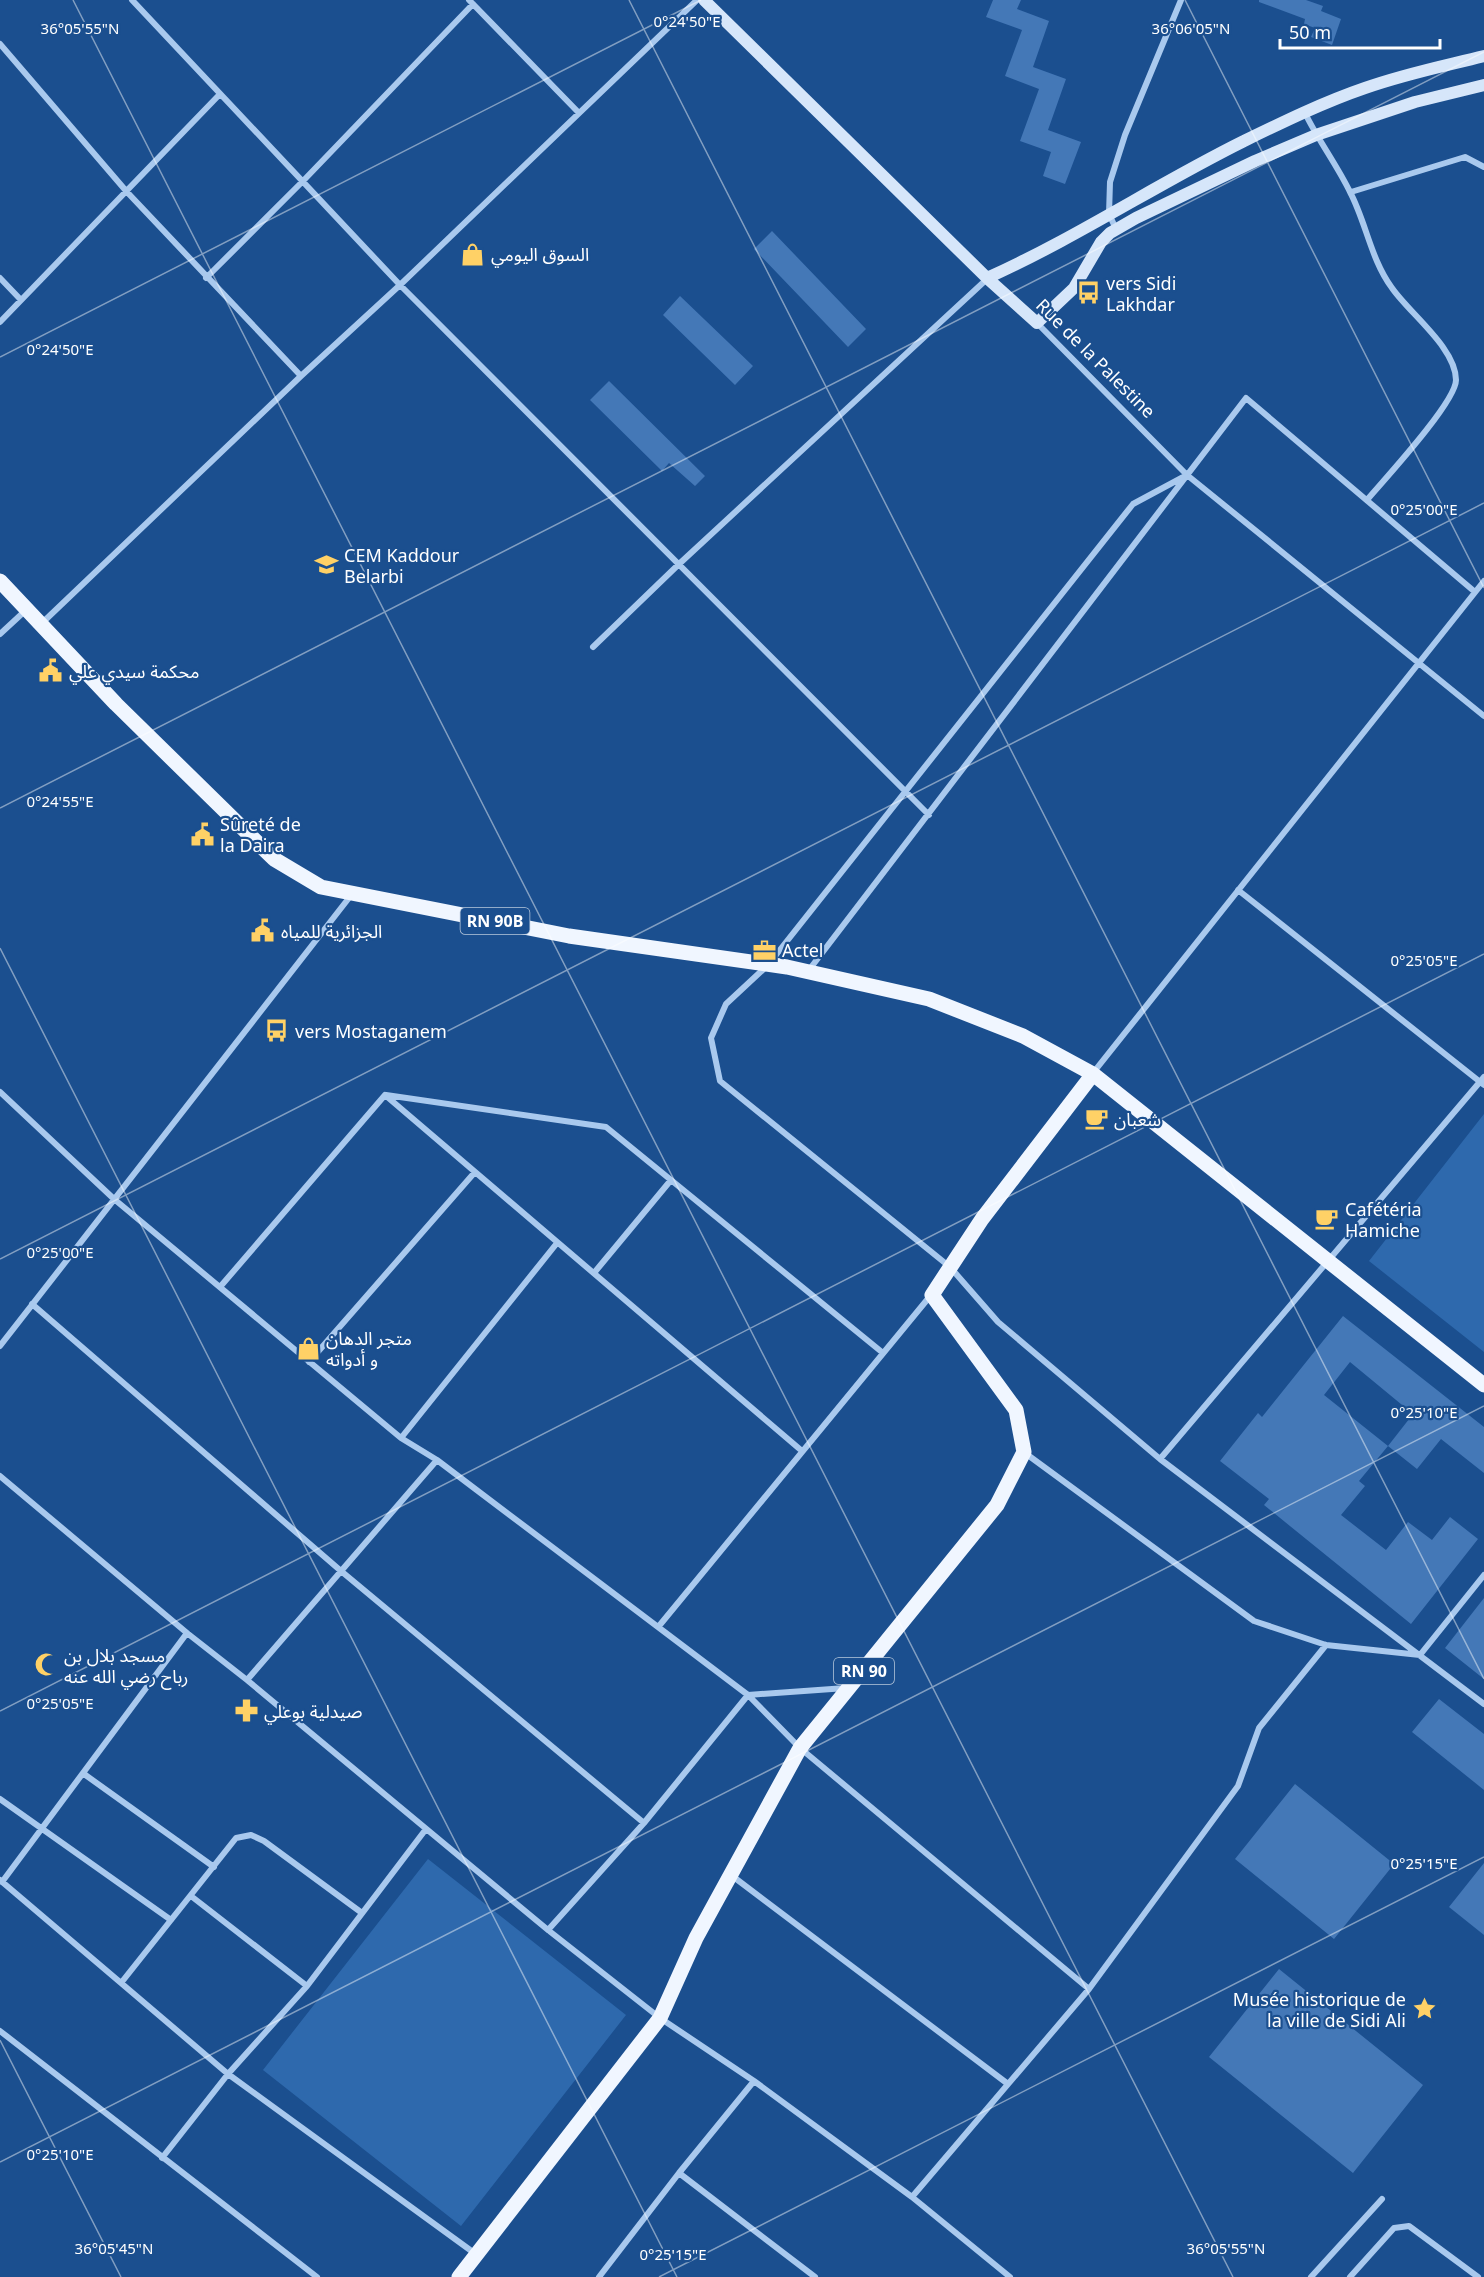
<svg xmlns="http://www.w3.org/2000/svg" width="1484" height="2277" font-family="'Noto Sans','Noto Sans Arabic',sans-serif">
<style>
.green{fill:#2e69ad}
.building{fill:#4478b7;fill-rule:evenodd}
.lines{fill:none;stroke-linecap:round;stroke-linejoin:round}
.minor{stroke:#a9c9ee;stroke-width:6}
.secondary{stroke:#d6e6fa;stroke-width:12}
.primary{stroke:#f0f6ff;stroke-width:15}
.ticks{fill:none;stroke:#fff;stroke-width:1.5;stroke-opacity:0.45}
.labels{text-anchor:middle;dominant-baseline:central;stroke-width:4.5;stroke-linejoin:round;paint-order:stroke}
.shield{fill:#1b4f8f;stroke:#bbcadd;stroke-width:1.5}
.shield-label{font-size:16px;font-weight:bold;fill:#fff}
.poi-label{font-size:18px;fill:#fff;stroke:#1b4f8f;text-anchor:start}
.street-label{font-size:18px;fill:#fff;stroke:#1b4f8f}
.ticks-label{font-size:15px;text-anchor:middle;fill:#fff;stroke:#1b4f8f;stroke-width:4.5;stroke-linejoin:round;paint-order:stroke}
</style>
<rect width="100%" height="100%" fill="#1b4f8f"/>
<path class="green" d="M1484 1114V1352L1369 1261Z
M428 1859 626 2015 461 2226 263 2070Z"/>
<path class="building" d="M993 0H1021L1017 9 1049 21 1033 67 1066 79 1048 130 1081 142 1065 184 1043 176 1051 152 1020 141 1039 89 1005 76 1022 30 986 17Z
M1259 0H1306L1323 6 1321 11 1341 19 1332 45 1311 37 1315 28 1304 24 1305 19 1259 2Z
M772 231 866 329 848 347 754 249Z
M680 296 753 366 735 385 663 315Z
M609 381 705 476 695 486 669 463 662 471 590 400Z
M1343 1316 1484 1427V1473L1441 1439 1417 1469 1388 1446 1359 1481 1365 1486 1341 1515 1386 1550 1408 1522 1432 1540 1450 1517 1478 1539 1411 1624 1264 1505 1269 1499 1220 1461 1258 1413 1262 1417ZM1350 1362 1413 1414 1388 1446 1324 1395Z
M1484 1598V1679L1445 1648Z
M1439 1699 1484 1734V1790L1412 1732Z
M1295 1784 1394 1864 1334 1939 1235 1859Z
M1484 1863V1935L1449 1907Z
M1279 1969 1423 2085 1353 2173 1209 2057Z"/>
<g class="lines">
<path class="minor" d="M132 0 400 285 929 815
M469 0 579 113
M0 44 127 192 301 376
M1305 113C1318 140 1337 165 1350 192 1366 222 1371 260 1392 288 1410 314 1456 348 1456 380 1456 402 1384 480 1367 500
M1351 192 1465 157 1484 167
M1116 229 1109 214 1110 182 1125 135 1181 0
M0 278 21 300
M206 278 304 180 473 4
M0 322 220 94
M1037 323 1187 475 1484 716
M1187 475 1133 504 768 965 726 1004 711 1038 720 1081 950 1267 998 1322 1160 1459 1484 1704
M41 624 301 376 400 285 697 0
M0 634 26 610
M593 647 678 565 987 279
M1238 890 1484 1085
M809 970 1246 398 1475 592
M1093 1073 1484 581
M0 1092 114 1199 401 1438 437 1460 748 1695 800 1748 1089 1989
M386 1095 606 1127 883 1353
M594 1273 671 1180
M220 1287 385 1095 802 1451
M32 1304 341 1571 644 1823
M0 1346 352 894
M309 1362 475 1172
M401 1438 557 1243
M1025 1453 1254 1621 1326 1645 1420 1655 1484 1575
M1160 1459 1484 1077
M0 1476 187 1633 247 1680 548 1930 660 2018 754 2081 912 2197 1010 2277
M659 1626 931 1295
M247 1680 437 1460
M84 1774 214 1867
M0 1799 171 1920
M731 1875 1008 2084
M0 1880 228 2074 477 2255
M2 1882 187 1633
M191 1896 307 1986
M548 1930 644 1823 748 1695 846 1688
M121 1983 236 1838 251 1835 264 1841 362 1913
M0 2031 317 2277
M162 2158 228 2074 307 1986 426 1829
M679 2173 815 2277
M912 2197 1089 1989 1238 1786 1259 1728 1326 1645
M599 2277 679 2173 754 2081
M1311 2277 1382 2199
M1350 2277 1394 2228 1409 2226 1478 2277"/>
<path class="secondary" d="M704 0 987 278 1037 323 1074 288 1101 242 1110 233 1136 218 1255 161 1316 135 1415 102 1484 85
M987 278C1076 238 1157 184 1244 141 1283 122 1324 102 1365 88 1404 74 1444 66 1484 56"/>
<path class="primary" d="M0 581 116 704 274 859 321 887 569 936 787 967 929 999 1023 1036 1093 1074 1484 1385
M459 2277 660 2018 696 1938 800 1748 997 1505 1024 1452 1016 1410 932 1295 982 1219 1093 1074"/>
</g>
<path class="ticks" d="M73 0 1233 2277M629 0 1484 1679M1185 0 1484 588M0 357 701 0M0 808 1484 52M0 948 677 2277M0 1259 1484 503M0 1711 1484 954M0 2040 121 2277M0 2162 1484 1406M659 2277 1484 1857"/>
<defs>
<symbol id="shop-bare" viewBox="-9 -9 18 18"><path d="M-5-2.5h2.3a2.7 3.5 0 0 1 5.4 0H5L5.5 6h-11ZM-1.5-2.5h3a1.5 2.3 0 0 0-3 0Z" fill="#ffd166" stroke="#1b4f8f" stroke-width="2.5" paint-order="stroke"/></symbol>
<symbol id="bus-bare" viewBox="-9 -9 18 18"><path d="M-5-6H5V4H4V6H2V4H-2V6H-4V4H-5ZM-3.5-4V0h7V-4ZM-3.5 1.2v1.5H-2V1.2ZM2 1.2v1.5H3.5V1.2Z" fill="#ffd166" stroke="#1b4f8f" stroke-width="2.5" paint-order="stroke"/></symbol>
<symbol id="school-bare" viewBox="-9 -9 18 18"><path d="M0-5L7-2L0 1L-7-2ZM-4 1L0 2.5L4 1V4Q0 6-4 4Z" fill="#ffd166" stroke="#1b4f8f" stroke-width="2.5" paint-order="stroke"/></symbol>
<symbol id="civic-bare" viewBox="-9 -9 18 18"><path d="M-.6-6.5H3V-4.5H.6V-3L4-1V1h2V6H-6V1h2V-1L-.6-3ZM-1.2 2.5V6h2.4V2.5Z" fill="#ffd166" stroke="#1b4f8f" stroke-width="2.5" paint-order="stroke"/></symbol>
<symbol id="office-bare" viewBox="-9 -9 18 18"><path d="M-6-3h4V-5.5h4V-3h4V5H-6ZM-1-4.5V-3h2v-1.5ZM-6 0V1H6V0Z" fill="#ffd166" stroke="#1b4f8f" stroke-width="2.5" paint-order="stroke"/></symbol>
<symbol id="cafe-bare" viewBox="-9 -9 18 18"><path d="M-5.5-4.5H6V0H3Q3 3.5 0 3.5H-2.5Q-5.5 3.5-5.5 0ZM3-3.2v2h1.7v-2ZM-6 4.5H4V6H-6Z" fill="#ffd166" stroke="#1b4f8f" stroke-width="2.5" paint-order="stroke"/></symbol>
<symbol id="mosque-bare" viewBox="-9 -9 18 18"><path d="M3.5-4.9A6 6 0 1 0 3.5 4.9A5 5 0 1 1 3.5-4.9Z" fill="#ffd166" stroke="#1b4f8f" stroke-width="2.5" paint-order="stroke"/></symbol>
<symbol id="pharmacy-bare" viewBox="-9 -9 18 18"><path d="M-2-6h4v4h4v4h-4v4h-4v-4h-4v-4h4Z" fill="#ffd166" stroke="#1b4f8f" stroke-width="2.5" paint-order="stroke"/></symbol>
<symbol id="sight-bare" viewBox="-9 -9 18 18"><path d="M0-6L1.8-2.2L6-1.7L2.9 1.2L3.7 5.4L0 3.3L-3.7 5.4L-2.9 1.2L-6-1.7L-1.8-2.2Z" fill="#ffd166" stroke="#1b4f8f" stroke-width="2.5" paint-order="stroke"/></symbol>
</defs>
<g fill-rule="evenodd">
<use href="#shop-bare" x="456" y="238" width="33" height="33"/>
<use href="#bus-bare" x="1072" y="276" width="33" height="33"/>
<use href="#school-bare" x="310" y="548" width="33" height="33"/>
<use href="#civic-bare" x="34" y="654" width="33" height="33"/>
<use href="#civic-bare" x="186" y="818" width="33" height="33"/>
<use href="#civic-bare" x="246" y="914" width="33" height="33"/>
<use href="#office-bare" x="748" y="934" width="33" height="33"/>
<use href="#bus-bare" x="260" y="1014" width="33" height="33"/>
<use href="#cafe-bare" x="1080" y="1102" width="33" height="33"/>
<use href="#cafe-bare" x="1310" y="1202" width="33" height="33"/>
<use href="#shop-bare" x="292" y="1332" width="33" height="33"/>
<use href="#mosque-bare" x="30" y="1648" width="33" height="33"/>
<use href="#pharmacy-bare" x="230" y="1694" width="33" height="33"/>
<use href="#sight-bare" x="1408" y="1992" width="33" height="33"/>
</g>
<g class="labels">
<g class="shield">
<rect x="460.5" y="908" width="69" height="26" rx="4.5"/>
<rect x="834" y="1658" width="60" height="26" rx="4.5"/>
</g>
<g class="shield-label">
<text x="495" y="921">RN 90B</text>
<text x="864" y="1671">RN 90</text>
</g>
<g class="poi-label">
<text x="491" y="254">السوق اليومي</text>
<text x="1106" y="283">vers Sidi<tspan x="1106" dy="21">Lakhdar</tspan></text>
<text x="344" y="555">CEM Kaddour<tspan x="344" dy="21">Belarbi</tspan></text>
<text x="69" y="671">محكمة سيدي علي</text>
<text x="220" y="824">Sûreté de<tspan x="220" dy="21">la Daira</tspan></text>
<text x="281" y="931">الجزائرية للمياه</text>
<text x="782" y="950">Actel</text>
<text x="295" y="1031">vers Mostaganem</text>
<text x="1114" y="1119">شعبان</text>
<text x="1345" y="1209">Cafétéria<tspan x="1345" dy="21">Hamiche</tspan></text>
<text x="326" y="1338">متجر الدهان<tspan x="326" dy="21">و أدواته</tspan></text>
<text x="64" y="1655">مسجد بلال بن<tspan x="64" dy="21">رباح رضي الله عنه</tspan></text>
<text x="264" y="1711">صيدلية بوعلي</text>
<text x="1406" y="1999" text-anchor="end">Musée historique de<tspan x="1406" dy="21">la ville de Sidi Ali</tspan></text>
</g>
<g class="street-label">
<text transform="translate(1096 358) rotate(45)">Rue de la Palestine</text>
</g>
</g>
<g class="ticks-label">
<text x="687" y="27">0°24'50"E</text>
<text x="80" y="34">36°05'55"N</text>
<text x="1191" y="34">36°06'05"N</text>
<text x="60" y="355">0°24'50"E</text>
<text x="1424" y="515">0°25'00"E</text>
<text x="60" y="807">0°24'55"E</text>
<text x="1424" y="966">0°25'05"E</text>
<text x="60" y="1258">0°25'00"E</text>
<text x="1424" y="1418">0°25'10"E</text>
<text x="60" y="1709">0°25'05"E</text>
<text x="1424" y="1869">0°25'15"E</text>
<text x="60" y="2160">0°25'10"E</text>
<text x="114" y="2254">36°05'45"N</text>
<text x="1226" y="2254">36°05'55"N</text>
<text x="673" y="2260">0°25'15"E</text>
</g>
<path d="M1280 39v9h160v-9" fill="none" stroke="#ffffff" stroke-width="3"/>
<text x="1289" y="39" font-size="18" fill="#ffffff" stroke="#1b4f8f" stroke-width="4.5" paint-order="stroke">50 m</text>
</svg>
